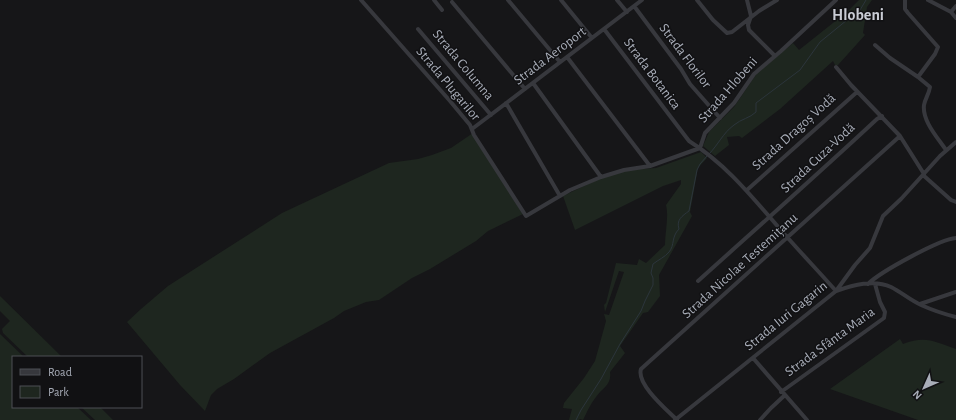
<svg xmlns="http://www.w3.org/2000/svg" width="956" height="420" font-family="'Alegreya Sans',sans-serif">
<style>
.green{fill:#1e261f}
.lines{fill:none;stroke-linecap:round;stroke-linejoin:round}
.stream{stroke:#2c353c;stroke-width:1}
.street{stroke:#37383d;stroke-width:4}
.labels{text-anchor:middle;dominant-baseline:central;stroke-width:3;stroke-linejoin:round;paint-order:stroke}
.street-label{font-size:14px;fill:#a8adb8;stroke:#111113}
.quarter-label{font-size:16px;font-weight:bold;fill:#c9ccd4;stroke:#111113}
</style>
<rect width="100%" height="100%" fill="#161618"/>
<path class="green" d="M859 0H872L867 7 863 33 865 35 838 65H835L833 61 780 109 742 138 739 136 727 137 729 145 715 156 703 146 709 132 734 107 757 73 793 43 799 50 848 11Z
M473 133 523 214 488 231 476 241 430 269 412 278 379 300 366 302 344 311 334 318 270 353 234 379 217 389 211 395 205 411 180 385 127 322 141 309 168 286 282 213 389 163 418 159 432 155 451 148Z
M701 152 707 158 698 168 690 212 692 216 659 275 660 296 648 312 643 313 620 346 625 353 610 372C612 385 602 388 596 397 591 403 587 412 583 420L580 419 579 420H569L572 409 563 408 564 403 584 378 595 361 606 321 604 314 609 315 624 272 619 271 605 312 604 305 606 303 616 263 637 265 639 259 646 263 665 245C665 232 669 217 666 205L681 184V180L663 186 575 230 563 196 601 178 625 170 656 168Z
M0 296 62 357H28L3 333 2 329 10 321 0 311Z
M0 334 24 357H13V407H77L91 420H0Z
M900 339 903 344C926 335 935 342 956 349V420H918L830 389Z
M81 407H100L113 420H95Z"/>
<g class="lines">
<path class="stream" d="M709 154C718 145 723 133 734 125 741 119 750 118 756 112V103L800 70 820 42 847 20 857 15 866 0
M576 420 581 410 601 379 620 344 641 311 645 301 653 285V278L651 273 653 264C658 260 665 257 669 252 675 245 671 237 679 229 676 220 682 216 689 211L697 170 700 164 707 156"/>
<path class="street" d="M361 0 450 101 470 125 474 135 526 216 570 190 601 177 624 170 650 166 700 148 705 133 734 103 754 74 781 51 836 0
M434 0 442 10
M508 0 560 62
M561 0 592 38
M617 0 627 12
M697 0 713 20 727 33 732 32 759 11 777 0
M747 0 751 16 748 25 749 30 775 56
M905 0V9L908 13 938 47 935 54 918 77
M928 0 951 12 956 18
M452 2 525 89
M634 6 681 69 690 84 720 118
M951 12 956 6
M418 29 491 115
M604 29 689 141C729 166 756 202 787 237 803 255 820 273 836 291 853 285 874 279 891 287 901 292 910 300 921 305 932 310 944 314 956 317
M875 45 890 58 918 77 930 87C929 94 925 99 924 105 922 121 938 138 946 150
M567 57 650 166
M836 67 851 85 900 136 924 174
M533 83 601 177
M506 103 560 196
M472 129 642 0
M923 175 951 200 956 202
M747 190 857 92
M698 281C758 227 818 174 877 119L882 116
M868 284C880 272 940 239 956 238
M920 304 956 292
M753 358 807 420
M781 392 884 318 885 312 880 302 875 284
M675 420 836 291 855 265 870 248 883 216 901 199 940 156 956 142
M677 420C667 410 636 384 641 369L900 136
M760 420 771 408 785 395"/>
</g>
<g class="labels">
<g class="street-label">
<text transform="translate(550 56) rotate(-37)">Strada Aeroport</text>
<text transform="translate(685 56) rotate(53)">Strada Florilor</text>
<text transform="translate(463 65) rotate(50)">Strada Columna</text>
<text transform="translate(652 74) rotate(53)">Strada Botanica</text>
<text transform="translate(448 84) rotate(50)">Strada Plugarilor</text>
<text transform="translate(728 90) rotate(-49)">Strada Hlobeni</text>
<text transform="translate(794 132) rotate(-42)">Strada Dragoș Vodă</text>
<text transform="translate(818 158) rotate(-43)">Strada Cuza-Vodă</text>
<text transform="translate(740 266) rotate(-42)">Strada Nicolae Testemițanu</text>
<text transform="translate(786 316) rotate(-39)">Strada Iuri Gagarin</text>
<text transform="translate(830 342) rotate(-36)">Strada Sfânta Maria</text>
</g>
<g class="quarter-label">
<text x="858" y="15">Hlobeni</text>
</g>
</g>
<rect x="12" y="356" width="130" height="52" fill="#111113" stroke="#4d4f55"/>
<rect x="20" y="369" width="20" height="6" fill="#37383d" stroke="#4d4f55"/>
<text x="48" y="376" font-size="12" fill="#a8adb8">Road</text>
<rect x="20" y="386" width="20" height="12" fill="#1e261f" stroke="#4d4f55"/>
<text x="48" y="396" font-size="12" fill="#a8adb8">Park</text>
<g transform="translate(924 388) rotate(225)" stroke="#111113" stroke-width="3" paint-order="stroke">
<path d="M0-3L7 15L0 10L-7 15Z" fill="#a8adb8"/>
<text y="-6" font-size="11" font-weight="bold" text-anchor="middle" fill="#a8adb8">N</text>
</g>
</svg>
